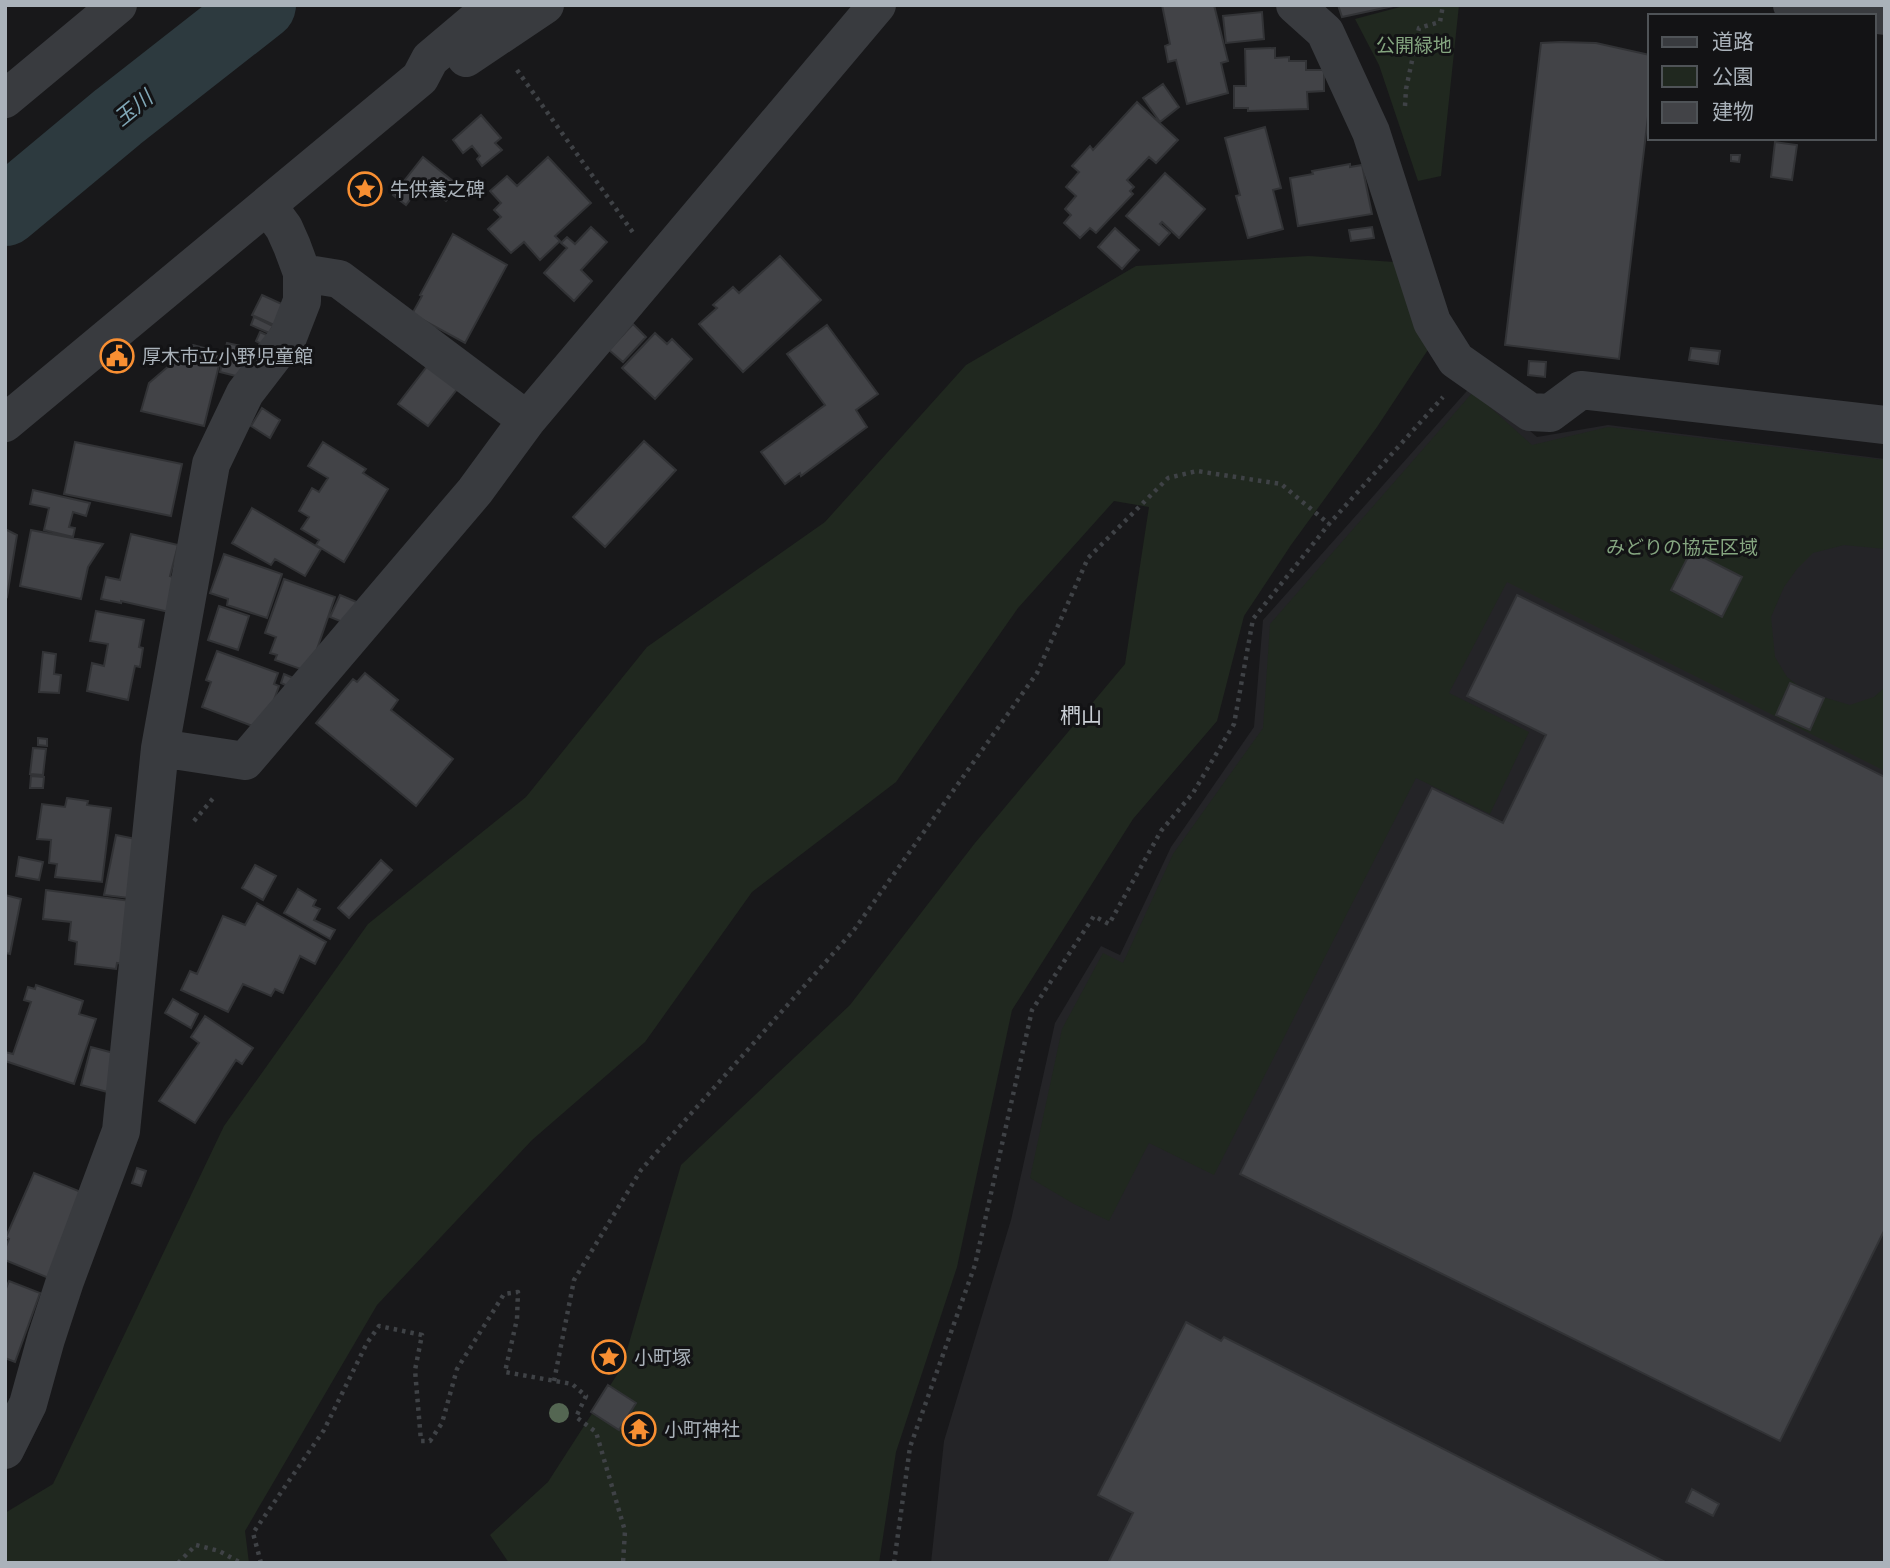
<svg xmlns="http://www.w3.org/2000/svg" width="1890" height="1568" font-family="'PT Sans Narrow','Noto Sans JP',sans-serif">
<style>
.built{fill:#242427}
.green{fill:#20281f}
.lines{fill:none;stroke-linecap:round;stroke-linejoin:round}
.river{stroke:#2d3a3f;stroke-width:70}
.building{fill:#424347;stroke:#323336;stroke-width:2}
.path{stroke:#3f4246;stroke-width:4.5;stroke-dasharray:3.5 5;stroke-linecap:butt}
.minor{stroke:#393b3f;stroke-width:38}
.tree{fill:#546652}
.labels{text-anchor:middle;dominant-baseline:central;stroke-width:6;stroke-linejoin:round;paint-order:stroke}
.park-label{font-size:19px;fill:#85a680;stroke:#131315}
.poi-label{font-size:19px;fill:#aab2ba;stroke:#131315;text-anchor:start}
.water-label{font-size:21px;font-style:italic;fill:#80a7b6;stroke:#131315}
.neighbourhood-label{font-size:21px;fill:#cbd0d6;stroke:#131315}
</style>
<rect width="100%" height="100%" fill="#18181a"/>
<path class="built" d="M1474 383 1537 437 1608 425 1885 459V1563H931L944 1441 1011 1220 1055 1023 1101 946 1120 955 1171 847 1254 727 1263 620Z"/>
<path class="green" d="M1401 5H1459L1441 176 1418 181 1379 65 1355 19 1400 7Z
M1309 256 1394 262 1445 324 1377 427 1291 545 1244 616 1217 721 1133 819 1012 1010 957 1267 896 1452 879 1563H509L490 1535 548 1482 622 1367 681 1165 850 1005 975 843 1125 664 1149 507 1114 501 1018 608 896 782 752 892 645 1042 532 1140 377 1305 245 1531 249 1563H5V1513L53 1484 224 1126 368 924 526 797 647 647 825 522 966 365 1136 266Z
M1473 392 1532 445 1608 427 1885 460V549L1844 545 1813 553 1797 569 1784 587 1771 617 1775 657 1787 677 1806 692 1850 705 1874 697 1885 687V771L1507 582 1449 693 1529 732 1490 814 1416 778 1214 1175 1149 1143 1109 1221 1074 1204 1030 1178 1062 1029 1103 953 1123 963 1173 854 1263 728 1270 624Z"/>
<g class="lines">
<path class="river" d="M5 211 118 117 261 5"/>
</g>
<path class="building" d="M1162 5H1214L1228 61 1221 63 1228 93 1187 104 1176 60 1168 62 1165 46 1170 44Z
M1338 5H1398L1342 17Z
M1262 12 1264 39 1226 43 1223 16Z
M1561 42 1596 43 1650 55V100L1619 359 1505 345 1541 43Z
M1275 48V58L1289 57V61H1306V70H1324V91L1307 92 1308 109 1248 111V108H1234V86H1246L1245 49Z
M1163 84 1179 107 1160 122 1143 98Z
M1137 102 1178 140 1156 163 1149 157 1127 180 1134 187 1130 191 1133 194 1096 233 1090 228 1080 238 1064 223 1071 215 1065 209 1076 196 1066 187 1079 172 1072 166 1090 146 1093 150Z
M481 115 501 138 495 143 502 150 482 166 477 159 480 156 472 146 463 153 453 140Z
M1265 127 1281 188 1273 190 1283 229 1248 238 1236 196 1240 195 1225 138Z
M1775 142 1797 145 1792 180 1771 177Z
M1731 155H1740L1739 162 1731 161Z
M423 157 459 186 446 201 423 183 406 205 393 195Z
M548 157 591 203 555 236 560 241 540 260 524 242 511 253 488 229 501 217 494 210 501 203 490 191 507 176 517 186Z
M1350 164V167L1362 165 1372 214 1298 226 1290 178 1313 174 1312 171Z
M1165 173 1205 209 1179 238 1162 222 1160 224 1170 233 1159 245 1126 216Z
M591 227 607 242 581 270 592 281 574 301 544 273 567 248 561 243 567 237 575 244Z
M1372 227 1374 238 1351 241 1349 230Z
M1115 228 1139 250 1122 269 1098 247Z
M453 234 507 265 465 343 412 314 422 296 420 295Z
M780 256 821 300 743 372 699 324 717 308 713 305 733 287 739 293Z
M262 295 284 305 274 325 252 315Z
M254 317 273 326 269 333 251 325Z
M633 324 646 337 623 362 609 350Z
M827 325 878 394 856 410 867 427 801 476 800 473 785 484 761 452 825 405 787 354Z
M260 332 269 336 265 346 256 341Z
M655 333 667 344 672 339 692 359 655 399 622 368Z
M227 343 255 349 244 378 220 372Z
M193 345 222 353 204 426 141 411 149 383Z
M1691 348 1720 351 1718 364 1689 360Z
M432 360 462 383 428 426 398 404Z
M1529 361 1546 362 1545 377 1528 375Z
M262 408 280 420 270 438 251 426Z
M644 441 676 470 605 547 573 517Z
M75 442 182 464 171 516 64 494Z
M323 442 366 469 363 473 388 489 344 562 316 545 319 540 301 529 309 517 299 511 312 488 319 492 328 478 308 466Z
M33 490 90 503 86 516 73 512 69 527 75 528 73 537 44 530 49 508 30 504Z
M252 508 321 549 305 576 275 559 271 565 232 543Z
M5 529 17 535 7 597 5 596Z
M31 530 103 544 88 567 81 599 20 586Z
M131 534 178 545 170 576 176 578 169 612 121 601V603L101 599 106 577 120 580Z
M1691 551 1742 577 1722 617 1671 590Z
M224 554 282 574 267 618 227 605 228 599 210 593Z
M284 579 335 597 309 672 275 660 277 655 270 653 276 637 265 633Z
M340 595 359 603 350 625 330 617Z
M1517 595 1885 777V1229L1780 1441 1240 1174 1432 788 1503 823 1546 735 1467 696Z
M219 606 249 616 238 650 208 640Z
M96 611 144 620 139 647 143 648 140 667 135 666 128 700 87 691 92 663 104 666 108 644 90 641Z
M217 651 278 673 274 684 279 686 263 730 202 707 211 682 206 680Z
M43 652 56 654 54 674 61 675 59 693 39 692Z
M365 673 398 700 391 710 453 759 416 806 316 723 353 679 357 682Z
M284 674 298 680 294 689 281 683Z
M1790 683 1824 698 1810 730 1776 715Z
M38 738 47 739V746L38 745Z
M33 748 46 749 43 775 30 774Z
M31 776 44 777 43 788H30Z
M67 798 88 801 87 805 111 808 102 882 55 877 57 864 49 863 51 840 37 839 42 804 65 807Z
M116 835 136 839 129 898 104 895Z
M19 857 43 862 39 880 16 876Z
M381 860 392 870 349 918 338 908Z
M255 865 276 876 263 900 242 888Z
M298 889 316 900 313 906 320 909 314 920 335 930 330 939 284 913Z
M46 890 131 901 123 964 117 963 116 969 75 964 77 942 69 940 71 922 43 919Z
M5 895 21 899 10 954 6 953 5 958Z
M257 903 326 942 315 964 300 956 283 993 275 989 271 996 243 984 228 1012 181 990 190 971 197 974 223 916 245 925Z
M36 985 83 1001 79 1014 96 1019 74 1084 5 1061V1052L13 1054 31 1002 24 1000 28 987 35 989Z
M173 999 198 1014 191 1028 165 1013Z
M205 1016 253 1048 242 1064 236 1060 195 1123 159 1101 199 1043 191 1037Z
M91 1047 125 1056 115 1094 81 1085Z
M137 1168 146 1171 141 1186 132 1183Z
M34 1173 86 1194 51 1279 5 1260V1249L9 1239 6 1237Z
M9 1281 40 1293 15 1362 5 1358V1291Z
M1186 1322 1221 1341 1224 1337 1667 1563H1108L1133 1513 1098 1495Z
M608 1385 636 1403 619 1430 591 1412Z
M1692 1489 1719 1504 1713 1516 1686 1502Z"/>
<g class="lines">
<path class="path" d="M517 70 634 234
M1405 106 1406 89 1419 28 1440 22 1443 5
M194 821 215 796
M554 1381 574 1280 641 1170 854 930 1037 673 1088 558 1168 478 1197 471 1281 484 1329 524
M178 1563 196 1545 219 1551 241 1563
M261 1563 253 1533 324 1430 367 1343 379 1326 422 1335 415 1370 421 1441H430L442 1423 457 1369 504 1294 518 1292 517 1319 505 1372 572 1384 586 1396 576 1417 596 1432 625 1531 623 1563
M894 1563 910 1447 975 1265 1032 1010 1094 916 1109 924 1161 831 1193 793 1234 724 1253 619 1329 524 1443 397"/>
<path class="minor" d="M1295 5 1325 32 1371 132 1432 322 1456 360 1530 412 1550 413 1581 390 1885 425
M1792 5 1885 16
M466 58 545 5
M5 99 118 5
M302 273 339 279 527 420
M5 423 420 78 430 59 494 5
M160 748 245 761 475 491 527 420 877 5
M5 1450 28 1404 46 1339 65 1281 121 1131 160 748 211 464 245 393 288 337 302 301V273L292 246 284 228 268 206"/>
</g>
<circle class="tree" cx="559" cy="1413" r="10"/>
<defs>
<symbol id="sight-ring" viewBox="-11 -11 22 22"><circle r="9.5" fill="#131315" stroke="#f88f32" stroke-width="1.5"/><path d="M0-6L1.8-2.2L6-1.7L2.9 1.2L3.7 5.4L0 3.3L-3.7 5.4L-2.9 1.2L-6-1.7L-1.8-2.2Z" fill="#f88f32"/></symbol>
<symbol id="civic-ring" viewBox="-11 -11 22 22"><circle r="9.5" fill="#131315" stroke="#f88f32" stroke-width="1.5"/><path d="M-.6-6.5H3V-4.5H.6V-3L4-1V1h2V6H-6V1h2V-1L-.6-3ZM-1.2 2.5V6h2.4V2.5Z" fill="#f88f32"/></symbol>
<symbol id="temple-ring" viewBox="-11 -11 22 22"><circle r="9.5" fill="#131315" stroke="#f88f32" stroke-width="1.5"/><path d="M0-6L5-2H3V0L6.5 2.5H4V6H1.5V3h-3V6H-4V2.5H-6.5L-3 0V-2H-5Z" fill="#f88f32"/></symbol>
</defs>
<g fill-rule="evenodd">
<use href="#sight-ring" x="346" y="170" width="38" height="38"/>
<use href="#civic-ring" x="98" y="337" width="38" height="38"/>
<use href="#sight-ring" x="590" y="1338" width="38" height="38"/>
<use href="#temple-ring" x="620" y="1410" width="38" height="38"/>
</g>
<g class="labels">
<g class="park-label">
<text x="1414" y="45">公開緑地</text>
<text x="1682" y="547">みどりの協定区域</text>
</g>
<g class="poi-label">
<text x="390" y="189">牛供養之碑</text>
<text x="142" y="356">厚木市立小野児童館</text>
<text x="634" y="1357">小町塚</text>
<text x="664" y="1429">小町神社</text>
</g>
<g class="water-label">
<text transform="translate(133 108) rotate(-39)">玉川</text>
</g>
<g class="neighbourhood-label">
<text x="1081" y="715">椚山</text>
</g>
</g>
<rect width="1890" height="1568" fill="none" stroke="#aab2ba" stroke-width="14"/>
<rect x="1648" y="14" width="228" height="126" fill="#131315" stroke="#4f5357" stroke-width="2"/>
<rect x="1662" y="37" width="35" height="10" fill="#393b3f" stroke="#4f5357" stroke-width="2"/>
<text x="1712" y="49" font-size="21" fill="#aab2ba">道路</text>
<rect x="1662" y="66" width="35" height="21" fill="#20281f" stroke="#4f5357" stroke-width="2"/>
<text x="1712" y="84" font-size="21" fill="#aab2ba">公園</text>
<rect x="1662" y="102" width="35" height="21" fill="#424347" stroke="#4f5357" stroke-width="2"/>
<text x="1712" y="119" font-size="21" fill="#aab2ba">建物</text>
</svg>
